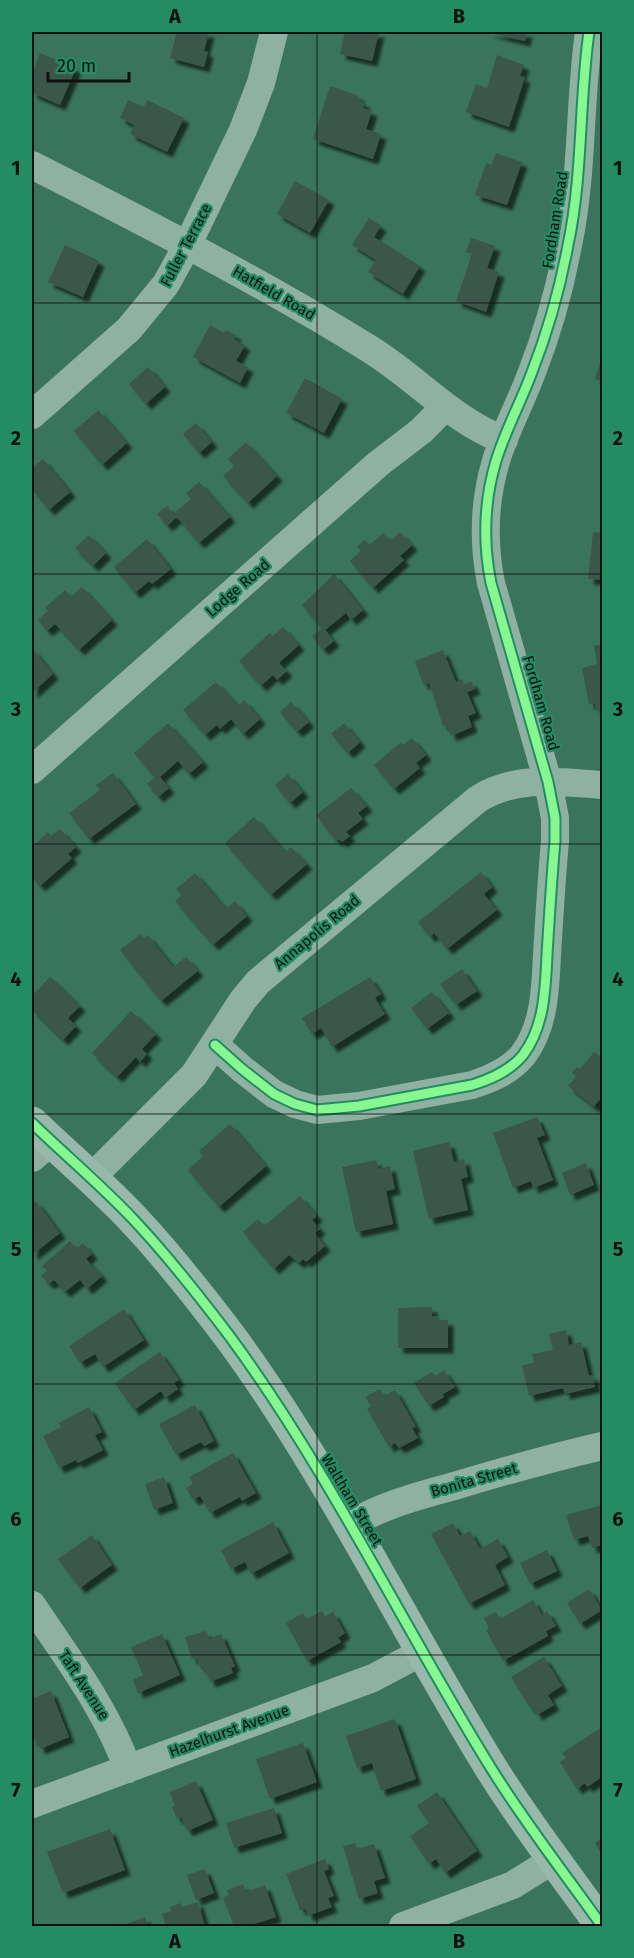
<svg xmlns="http://www.w3.org/2000/svg" width="634" height="1958" font-family="'Fira Sans',sans-serif">
<style>
.building{fill:#3a564b;filter:url(#shadow)}
.lines{fill:none;stroke-linecap:round;stroke-linejoin:round}
.street{stroke:#8fb1a4;stroke-width:28}
.secondary{stroke:#97b8aa;stroke-width:33}
.cycleway-casing{stroke:#238c62;stroke-width:13}
.cycleway{stroke:#87f88f;stroke-width:9}
.grid{fill:none;stroke:#111;stroke-width:1.5;stroke-opacity:0.55}
.labels{text-anchor:middle;dominant-baseline:central;stroke-width:4.5;stroke-linejoin:round;paint-order:stroke}
.street-label{font-size:15px;fill:#111;stroke:#238c62}
.neatline{fill:none;stroke:#111;stroke-width:2}
.grid-label{font-size:20px;text-anchor:middle;font-weight:bold;fill:#111}
</style>
<defs>
<filter id="shadow"><feDropShadow dx="5.5" dy="5.5" stdDeviation="1.5" flood-color="#0009"/></filter>
</defs>
<rect width="100%" height="100%" fill="#3b745d"/>
<path class="building" d="M177 32H209L204 51 208 52 204 67 170 58Z
M345 32H379L372 61 340 54Z
M488 32H527L525 41Z
M40 53 76 68 60 105 32 93V75Z
M497 55 524 65 520 76 525 77 509 127 466 112 476 84 487 88Z
M330 86 359 96 358 100 365 103 363 108 372 111 366 129 381 134 373 159 313 139Z
M128 100 144 107 147 100 184 118 167 152 130 134 134 125 120 118Z
M496 153 522 162 507 205 475 195 486 163 491 165Z
M295 181 329 200 310 233 277 214Z
M369 218 381 226 374 237 420 266 403 294 368 272 376 260 352 245Z
M471 238 495 246 487 268 499 272 486 312 456 301 472 254 466 252Z
M65 245 99 261 83 297 48 282Z
M210 325 224 333 226 330 236 335 234 339 245 345 236 361 248 367 240 383 193 357Z
M602 357V381L595 379Z
M148 367 165 387 146 404 129 384Z
M305 378 342 399 324 433 286 413Z
M98 410 127 443 102 465 74 431Z
M196 423 212 442 199 453 183 434Z
M246 442 277 476 248 503 223 476 234 466 228 459Z
M43 459 70 492 49 510 32 489V468Z
M199 482 230 517 199 543 177 517 167 526 157 514 167 506 173 514 191 499 186 493Z
M400 532 412 545 400 556 404 560 373 588 350 561 361 551 357 547 365 540 369 545 383 533 390 541Z
M593 532 602 533V580L588 579Z
M89 535 106 553 93 566 75 548Z
M147 539 171 569 152 584 149 581 135 593 114 567Z
M334 574 363 610 351 620 346 613 325 630 334 641 323 650 312 636 322 629 302 605Z
M82 587 112 620 79 650 55 624 47 631 38 620 48 611 45 608 65 590 71 597Z
M283 627 299 645 279 663 287 671 277 680 273 675 261 686 239 661 270 633 273 636Z
M602 644V709L596 711 595 703 589 704 582 668 597 664 594 646Z
M32 648 53 674 32 693Z
M443 650 456 682 462 679 464 684 471 681 475 689 467 692 476 713 468 716 472 727 451 736 447 725 443 726 429 683 423 684 415 661Z
M216 682 238 706 244 700 260 719 243 734 231 719 220 729 217 725 205 735 183 710Z
M291 702 309 722 297 732 280 712Z
M168 723 203 762 189 774 178 761 160 777 169 788 158 797 147 784 155 777 134 753Z
M344 723 360 742 348 753 331 734Z
M412 738 426 755 416 763 420 768 394 789 374 765 401 742 403 745Z
M113 773 136 804 89 839 69 813 100 790 96 785Z
M288 774 303 792 290 803 275 785Z
M351 788 367 806 358 813 363 819 346 832 350 836 342 842 339 839 336 841 316 815Z
M254 817 285 852 291 847 307 864 271 895 225 843Z
M60 829 76 847 68 854 72 858 40 886 32 877V847L48 832 51 836Z
M481 872 492 887 484 894 497 910 447 949 434 933 430 937 418 922Z
M195 873 226 909 235 901 247 916 213 945 175 901 182 895 176 889Z
M141 934 144 938 148 935 173 967 186 957 198 971 161 1001 120 950Z
M462 969 477 991 456 1005 440 984Z
M50 977 80 1006 68 1018 76 1026 63 1040 32 1010V996Z
M370 977 381 994 375 998 385 1014 332 1047 321 1028 312 1034 302 1018Z
M432 992 449 1013 427 1029 411 1008Z
M131 1011 156 1034 142 1049 147 1054 140 1062 136 1057 117 1077 92 1053Z
M594 1052 602 1058V1103L599 1100 594 1107 568 1086 576 1076 572 1073 577 1067 580 1069Z
M537 1117 545 1135 537 1138 553 1180 533 1188 531 1181 513 1188 493 1133Z
M230 1124 266 1166 219 1207 188 1170 203 1156 199 1151Z
M449 1142 454 1162 464 1159 468 1177 461 1179 468 1210 429 1219 413 1151Z
M376 1160 378 1169 390 1166 395 1189 386 1191 393 1224 356 1232 342 1167Z
M586 1163 594 1185 570 1195 562 1173Z
M300 1196 317 1216 312 1220 320 1229 315 1233 325 1246 306 1262 303 1259 299 1263 289 1255 274 1269 243 1232 258 1219 264 1226Z
M36 1201 60 1233 32 1255V1204Z
M70 1241 76 1249 83 1243 92 1254 86 1259 102 1276 87 1289 80 1280 65 1292 54 1280 49 1284 41 1276 47 1271 42 1266Z
M432 1307V1316H438L437 1320H448V1348H398V1308Z
M124 1309 144 1340 103 1367 95 1354 80 1363 69 1346Z
M566 1330 569 1345 581 1342 589 1376 593 1375 595 1387 565 1394 563 1388 529 1396 522 1365 534 1363 532 1354 553 1350 549 1334Z
M160 1352 179 1380 174 1383 178 1389 165 1398 161 1391 134 1410 115 1383Z
M444 1370 455 1387 443 1394 444 1397 429 1406 414 1383 432 1372 435 1376Z
M380 1389 384 1396 395 1390 416 1427 412 1428 418 1438 399 1448 395 1443 389 1447 367 1409 371 1406 365 1397Z
M195 1405 214 1441 204 1446 201 1442 176 1455 159 1424Z
M89 1407 102 1432 95 1435 103 1450 78 1463 76 1460 59 1468 43 1436 61 1427 59 1423Z
M233 1453 256 1493 242 1501 240 1497 210 1513 200 1496 193 1500 186 1488 193 1484 189 1477Z
M164 1477 173 1503 154 1510 145 1484Z
M602 1505V1545L592 1548 588 1536 574 1540 566 1515Z
M273 1522 289 1553 251 1574 245 1562 231 1569 221 1550Z
M453 1523 460 1536 470 1531 480 1549 498 1539 508 1557 495 1565 505 1585 469 1604 431 1534Z
M92 1535 112 1565 80 1588 58 1559Z
M547 1550 557 1571 530 1584 520 1563Z
M589 1589 602 1610 580 1624 567 1603Z
M533 1600 542 1615 547 1611 556 1626 546 1631 548 1636 503 1661 486 1630 489 1628 484 1618 496 1612 500 1619Z
M322 1611 325 1617 333 1612 345 1633 338 1638 341 1642 307 1661 286 1623 303 1613 307 1619Z
M206 1631 209 1639 221 1634 235 1666 231 1668 233 1673 210 1682 205 1669 202 1670 196 1658 192 1659 185 1637Z
M162 1634 180 1675 138 1693 133 1680 143 1675 131 1647Z
M544 1657 562 1686 548 1695 554 1705 537 1715 532 1706 530 1708 511 1677Z
M51 1691 69 1737 40 1749 36 1739 32 1741V1699Z
M395 1719 416 1779 381 1791 372 1763 357 1768 346 1736Z
M602 1727V1777L587 1787 585 1783 577 1789 560 1762 566 1758 562 1753Z
M303 1743 317 1782 270 1799 256 1759Z
M196 1781 213 1820 187 1831 181 1817 177 1819 172 1807 175 1806 170 1792Z
M437 1792 477 1851 445 1873 436 1859 429 1864 410 1836 429 1823 417 1806Z
M274 1808 282 1833 234 1848 226 1823Z
M110 1829 125 1870 63 1893 47 1852Z
M602 1838V1855L595 1843Z
M355 1843 357 1849 374 1844 385 1878 374 1881 378 1893 359 1899 343 1846Z
M325 1859 329 1869 324 1871 334 1896 328 1898 332 1907 308 1916 305 1908 300 1910 286 1874Z
M205 1869 214 1893 196 1900 187 1875Z
M243 1884 246 1892 265 1885 276 1917 248 1926H234L223 1898 229 1895 227 1890Z
M198 1902 205 1926H166L162 1914 171 1911 170 1907 181 1903 182 1907Z
M145 1917 148 1926H121Z"/>
<g class="lines">
<path class="street" d="M32 165C146 223 260 281 368 348 416 377 451 420 504 440
M32 415 129 329 166 284 188 244 243 130 261 83 274 32
M32 770 378 464 421 431 445 407
M215 1045 242 1069 274 1094 295 1104 317 1110 359 1106 472 1085C491 1079 510 1071 523 1055 548 1022 545 977 548 939 550 906 552 874 555 841V818L548 782 491 583C483 543 484 501 496 461 505 431 521 402 532 372 548 331 560 288 568 245 583 175 579 102 589 32
M32 1158 51 1142
M91 1178 194 1075 243 1000 258 982 478 799C516 775 560 782 602 785
M350 1525C383 1504 423 1495 461 1484 508 1470 555 1457 602 1446
M32 1605C67 1658 106 1708 128 1769
M32 1804 373 1678 424 1651
M403 1926 513 1885 553 1860"/>
<path class="secondary" d="M32 1123C65 1155 101 1185 133 1219 168 1256 200 1297 231 1338 330 1473 403 1626 491 1768 525 1823 565 1874 602 1926"/>
<defs>
<path id="cycleway" d="M215 1045 242 1069 274 1094 295 1104 317 1110 359 1106 472 1085C491 1079 510 1071 523 1055 548 1022 545 977 548 939 550 906 552 874 555 841V818L548 782 491 583C483 543 484 501 496 461 505 431 521 402 532 372 548 331 560 288 568 245 583 175 579 102 589 32
M32 1123C65 1155 101 1185 133 1219 168 1256 200 1297 231 1338 330 1473 403 1626 491 1768 525 1823 565 1874 602 1926"/>
</defs>
<use href="#cycleway" class="cycleway-casing"/>
<use href="#cycleway" class="cycleway"/>
</g>
<path class="grid" d="M317 32V1926M32 303H602M32 574H602M32 844H602M32 1114H602M32 1384H602M32 1655H602"/>
<g class="labels">
<g class="street-label">
<text transform="translate(555 220) rotate(-81)">Fordham Road</text>
<text transform="translate(186 245) rotate(-62)">Fuller Terrace</text>
<text transform="translate(274 293) rotate(30)">Hatfield Road</text>
<text transform="translate(238 588) rotate(-41)">Lodge Road</text>
<text transform="translate(541 703) rotate(74)">Fordham Road</text>
<text transform="translate(317 932) rotate(-40)">Annapolis Road</text>
<text transform="translate(474 1480) rotate(-16)">Bonita Street</text>
<text transform="translate(352 1500) rotate(59)">Waltham Street</text>
<text transform="translate(84 1685) rotate(57)">Taft Avenue</text>
<text transform="translate(229 1731) rotate(-20)">Hazelhurst Avenue</text>
</g>
</g>
<rect width="634" height="1958" fill="none" stroke="#238c62" stroke-width="66"/>
<path d="M48 72v9h81v-9" fill="none" stroke="#111111" stroke-width="3"/>
<text x="57" y="72" font-size="18" fill="#111111" stroke="#238c62" stroke-width="4.5" paint-order="stroke">20 m</text>
<rect x="33" y="33" width="568" height="1892" class="neatline"/>
<g class="grid-label">
<text x="175" y="23">A</text>
<text x="459" y="23">B</text>
<text x="16" y="175">1</text>
<text x="618" y="175">1</text>
<text x="16" y="445">2</text>
<text x="618" y="445">2</text>
<text x="16" y="716">3</text>
<text x="618" y="716">3</text>
<text x="16" y="986">4</text>
<text x="618" y="986">4</text>
<text x="16" y="1256">5</text>
<text x="618" y="1256">5</text>
<text x="16" y="1526">6</text>
<text x="618" y="1526">6</text>
<text x="16" y="1797">7</text>
<text x="618" y="1797">7</text>
<text x="175" y="1948">A</text>
<text x="459" y="1948">B</text>
</g>
</svg>
